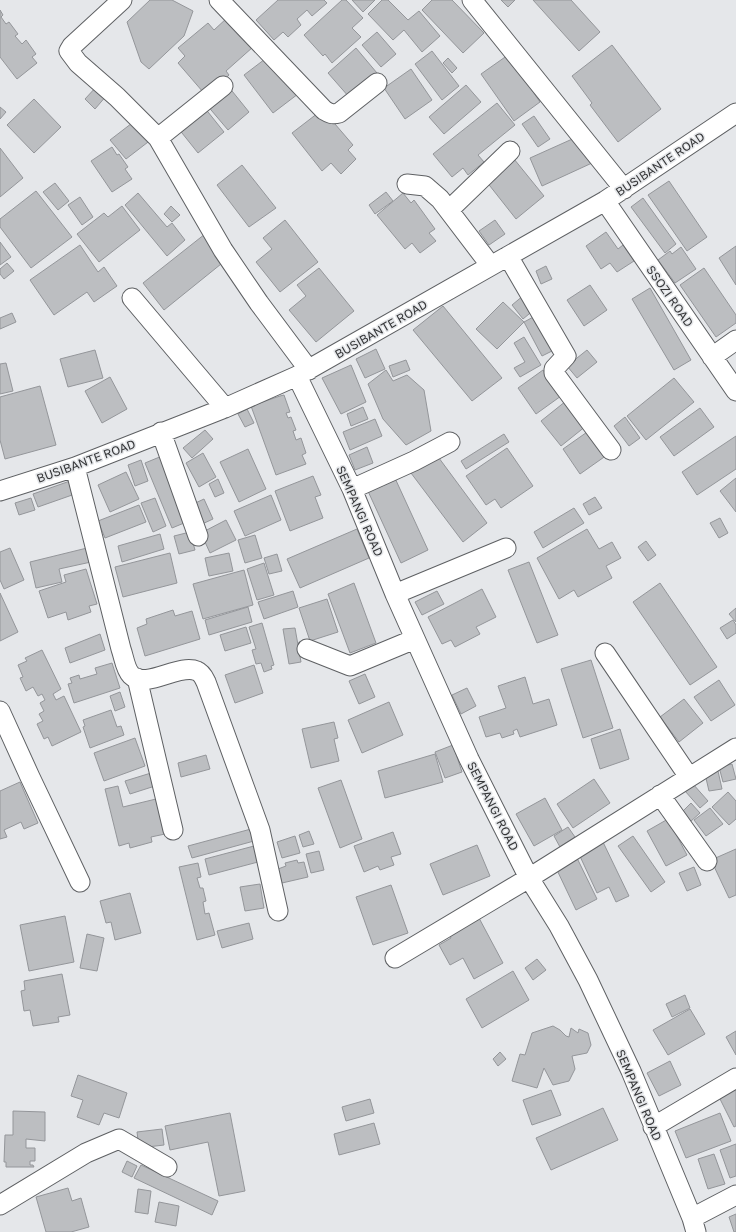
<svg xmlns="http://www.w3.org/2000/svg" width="736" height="1232" font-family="'Golos Text',sans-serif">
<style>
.building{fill:#bcbec1;stroke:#94969a}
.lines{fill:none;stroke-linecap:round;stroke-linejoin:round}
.minor-casing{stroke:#5e6063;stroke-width:21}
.minor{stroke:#fff;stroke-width:19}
.labels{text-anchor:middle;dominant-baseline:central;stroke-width:3;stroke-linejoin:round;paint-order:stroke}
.street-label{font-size:12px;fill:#363739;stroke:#e5e7ea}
</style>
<rect width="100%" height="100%" fill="#e5e7ea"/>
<path class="building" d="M150 0H172L193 11 184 36 149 69 141 62 127 22Z
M278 0H324L327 3 312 16 307 10 297 19 301 25 288 37 283 32 274 40 256 20Z
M342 0H346L363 18 352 28 361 37 332 63 325 54 323 56 304 35Z
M352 0H375L363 12Z
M382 0H388L408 20 419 11 440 36 422 52 404 30 393 40 368 14Z
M432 0H452L484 33 463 53 422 10Z
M501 0H515L508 7Z
M533 0H571L600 32 579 51Z
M0 10 3 15 1 17 6 24 9 22 18 34 15 36 22 44 26 40 36 54 32 57 37 63 17 79 0 57Z
M227 18 253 47 226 71 229 75 212 91 203 92 178 63 185 56 178 48 208 23 214 30Z
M377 32 396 54 381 67 362 45Z
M612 45 661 109 618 142 590 105 592 103 572 76Z
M356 48 377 73 349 97 328 73Z
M432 51 459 86 442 100 415 64Z
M508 55 540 102 514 121 481 74Z
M269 56 298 94 273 113 244 75Z
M448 58 457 68 452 73 443 63Z
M411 69 432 100 405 119 384 88Z
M466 85 481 102 444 134 429 117Z
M97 86 107 95 95 109 85 99Z
M228 86 249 112 228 130 206 104Z
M34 99 61 127 34 153 7 125Z
M497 103 515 125 478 155 484 162 468 175 463 168 452 177 433 154Z
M0 107 6 112 0 119Z
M204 107 224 132 198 153 178 128Z
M318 113 329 117 353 145 348 150 356 159 341 174 331 163 322 171 292 133Z
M534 116 550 139 538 147 522 124Z
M136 120 152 139 126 159 110 140Z
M579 136 592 163 542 186 530 158Z
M112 147 117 155 119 154 128 167 125 169 132 179 112 192 91 161Z
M0 148 23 178 0 197Z
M514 159 544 196 516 219 486 181Z
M242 165 276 208 249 227 217 185Z
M669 181 707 237 687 251 648 195Z
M55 183 69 201 58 210 43 192Z
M36 191 72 237 31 268 0 227V219Z
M386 192 393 201 375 214 369 205Z
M138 193 167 227 172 223 185 240 167 256 125 205Z
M403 193 411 203 414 200 435 229 429 233 436 241 420 253 412 243 405 249 377 215Z
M80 197 93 217 82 225 68 205Z
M643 198 676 244 665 253 631 207Z
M122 206 140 230 99 262 77 234 104 213 108 217Z
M171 206 180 215 172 222 164 214Z
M285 220 318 262 280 292 256 262 272 249 263 238Z
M495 220 505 234 489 245 479 231Z
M606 232 618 249 623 245 634 261 617 272 610 263 601 269 586 246Z
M205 234 226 260 164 310 143 283Z
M0 242 11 257 0 265Z
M80 245 98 272 104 267 117 286 94 302 87 292 54 315 30 280Z
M736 246V285L719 258Z
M681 247 696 269 675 283 658 260 670 251 672 254Z
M7 263 14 271 4 279 0 274V269Z
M546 266 552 279 541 284 536 271Z
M319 268 354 311 316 342 289 310 306 296 297 285Z
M704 268 736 315V323L716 337 680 285Z
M590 285 607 310 584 326 567 300Z
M650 288 691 360 674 370 632 299Z
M524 295 535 309 523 319 512 305Z
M503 302 524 322 497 349 476 329Z
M443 306 502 378 472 401 413 330Z
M12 313 16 322 0 329V318Z
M537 315 556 349 542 356 524 322Z
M524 337 541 365 520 377 514 368 525 362 514 343Z
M376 349 385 369 365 378 356 359Z
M95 350 103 378 68 387 60 359Z
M587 350 597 362 577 378 567 366Z
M406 360 410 370 393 377 389 366Z
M6 363 13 391 0 394V364Z
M351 365 366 402 341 414 322 378Z
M386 370 393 381 407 375 424 390 431 431 406 445 383 419 368 384Z
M543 370 561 396 536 414 518 388Z
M110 377 127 409 102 423 85 391Z
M674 378 694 402 646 440 627 416Z
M40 386 56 445 5 459 0 440V397Z
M284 395 290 412 286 413 288 418 291 417 296 430 293 431 296 440 301 438 306 453 302 455 306 464 276 475 251 406 280 396Z
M566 401 586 426 561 446 541 421Z
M363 407 368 419 351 426 347 414Z
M700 408 714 427 674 456 660 437Z
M247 409 254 423 245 427 238 414Z
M625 417 640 438 629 446 614 426Z
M375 419 382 436 350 450 343 432Z
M205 430 213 439 192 458 183 448Z
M590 430 607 455 580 474 563 449Z
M504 434 509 442 466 469 461 461Z
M736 436V469L697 495 682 472Z
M367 447 373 463 355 470 349 455Z
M507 448 533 486 501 508 495 499 486 505 466 476Z
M248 449 266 489 239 502 220 462Z
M203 453 216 477 199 487 186 463Z
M436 454 487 523 463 542 411 473Z
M162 456 189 521 172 528 145 463Z
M141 460 148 481 135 486 128 465Z
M126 472 139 499 110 512 98 485Z
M313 476 321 495 315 497 323 518 290 531 275 491Z
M394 476 428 550 401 563 367 489Z
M736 478V512L720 491Z
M218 479 224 493 215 497 209 484Z
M70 481 75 494 38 507 33 494Z
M271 495 281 520 245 536 234 511Z
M595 497 602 508 589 515 583 504Z
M31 498 35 510 19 515 15 503Z
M155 498 166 526 153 532 141 503Z
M204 499 213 519 200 525 191 505Z
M139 505 146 522 105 538 98 521Z
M574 508 584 523 543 548 534 532Z
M720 518 728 533 719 538 710 523Z
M226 520 236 540 210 553 201 533Z
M357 529 369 558 300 588 287 559Z
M587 529 599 549 612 542 621 558 606 566 612 578 578 597 574 590 559 599 537 558Z
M190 532 195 550 179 554 174 536Z
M160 534 164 549 122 562 118 546Z
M255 535 262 558 245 563 238 540Z
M646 541 656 555 648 561 638 547Z
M10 548 24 580 4 589 0 580V552Z
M87 548 91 562 59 569 62 582 36 588 30 562Z
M170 553 177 583 123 597 115 567Z
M229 553 233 571 209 576 205 558Z
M277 554 282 571 269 574 264 558Z
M529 562 558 635 537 643 508 570Z
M264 563 274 595 257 600 247 569Z
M86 569 97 604 89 606 91 612 68 620 66 612 48 618 39 591 66 582 64 575Z
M244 570 253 605 203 619 193 584Z
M354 583 376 643 350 653 328 594Z
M660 583 717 667 690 685 633 602Z
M482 589 496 617 476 627 480 634 455 647 451 640 442 644 428 617Z
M293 591 298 607 264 619 258 602Z
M437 591 444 604 422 615 415 602Z
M0 593 18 632 0 641Z
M327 599 338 632 310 641 299 608Z
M248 607 252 622 209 635 205 620Z
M736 608V622L729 614Z
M173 610 175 616 192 611 200 639 145 656 137 628 147 624 146 619Z
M733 620 736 625V633L727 639 720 628Z
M262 623 274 665 271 666 272 669 264 672 261 663 256 664 252 650 256 649 249 627Z
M246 627 251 643 225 651 220 635Z
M295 628 301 662 289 664 283 629Z
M100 634 105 650 70 663 65 648Z
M42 650 61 689 53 694 56 700 64 696 81 732 52 746 48 737 44 739 37 724 43 721 39 714 44 711 40 703 45 700 42 694 38 696 33 687 26 691 20 678 23 677 18 665 27 661 25 658Z
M591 660 613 728 583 738 561 669Z
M112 663 120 688 74 703 68 684 72 683 70 678 79 675 80 679 97 674 95 668Z
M254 665 263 693 235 703 225 675Z
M365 674 375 697 359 704 349 681Z
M525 677 533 704 549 699 557 725 520 737 517 729 513 731 514 734 502 738 500 733 486 737 479 717 506 708 498 686Z
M719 680 735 705 711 721 694 697Z
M467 688 476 706 461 714 452 695Z
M120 692 125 707 115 711 110 696Z
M684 699 703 723 679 742 660 717Z
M389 702 403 735 362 753 348 720Z
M111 710 117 727 121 726 124 735 90 748 83 727 85 726 83 720Z
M334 722 338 738 334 739 339 761 311 768 302 729Z
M620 729 629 759 600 769 591 739Z
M135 738 145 766 104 781 94 753Z
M453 745 462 772 445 778 435 752Z
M435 754 443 782 385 798 378 771Z
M206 755 210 769 181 777 178 763Z
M732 764 736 779 723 782 719 767Z
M718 771 722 789 709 791 705 774Z
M151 773 155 786 130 794 125 781Z
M594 779 610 803 573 828 557 804Z
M341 780 362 839 340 848 318 788Z
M20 782 38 823 24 829 21 822 4 830 7 837 0 839V791Z
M693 784 708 801 700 808 685 791Z
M118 786 123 807 156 799 165 834 151 837 152 842 130 848 129 843 119 846 105 789Z
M728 792 736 801V819L729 825 712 807Z
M545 798 562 830 534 846 516 814Z
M691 803 700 813 690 822 681 813Z
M710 808 723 824 706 836 694 820Z
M668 819 687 855 666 866 647 831Z
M568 827 575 837 560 847 554 836Z
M251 829 254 841 192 858 188 846Z
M309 831 314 844 303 847 299 835Z
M393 832 401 854 391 857 394 865 380 870 378 866 364 872 354 846Z
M295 836 300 853 282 858 277 842Z
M633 836 665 882 651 892 618 846Z
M602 840 629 896 616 902 609 887 597 893 578 852Z
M477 845 490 876 443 895 430 864Z
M254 846 258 862 209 875 205 859Z
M736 849V895L729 898 711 860Z
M319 851 324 870 311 873 306 854Z
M577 858 597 899 576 910 556 868Z
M297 860 298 863 304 862 308 877 282 883 278 869 286 866 285 863Z
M198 863 201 877 197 878 200 888H203L206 901 203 902 205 914 209 913 215 935 197 940 179 867Z
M694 867 701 885 687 891 679 873Z
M260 884 264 908 245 911 240 887Z
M391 885 408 933 373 945 356 897Z
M130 893 141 933 115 940 111 922 106 923 100 901Z
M65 916 74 962 29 971 20 925Z
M479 918 503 963 474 979 463 958 450 965 439 945 451 938 449 934Z
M249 923 253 939 222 948 217 931Z
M87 934 104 938 97 971 80 968Z
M537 959 546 970 533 980 525 968Z
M513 971 529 1000 482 1028 466 999Z
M62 974 70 1015 58 1017 59 1022 33 1026 30 1010 24 1011 21 991 25 990 24 981Z
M685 995 690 1008 672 1017 666 1004Z
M690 1009 705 1034 668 1055 653 1030Z
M553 1026 560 1030 566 1036 569 1037 571 1028 578 1033 579 1029 588 1033 591 1045 587 1053 572 1056 575 1069 569 1081 553 1085 544 1068 537 1088 512 1081 520 1054 525 1055 532 1033Z
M736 1031V1055L726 1037Z
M500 1052 506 1059 498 1066 493 1059Z
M670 1061 681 1085 659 1096 647 1073Z
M78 1075 127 1093 119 1118 104 1113 99 1125 77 1117 83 1100 71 1096Z
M736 1084V1126L734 1127 717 1093Z
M551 1090 561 1115 532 1125 523 1100Z
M370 1099 374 1113 346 1121 342 1107Z
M603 1108 618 1140 551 1170 536 1138Z
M13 1111 45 1112V1141L26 1139V1148H35V1161H30V1165H33L34 1167H6V1162H4L5 1135H13Z
M230 1113 245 1191 219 1196 208 1142 170 1150 165 1126Z
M720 1113 731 1141 686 1158 675 1131Z
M374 1123 380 1144 339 1155 334 1134Z
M162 1129 164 1145 139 1148 137 1132Z
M736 1144V1176L730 1178 720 1150Z
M714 1154 725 1184 708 1189 698 1159Z
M127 1161 137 1166 132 1177 122 1172Z
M141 1165 218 1201 212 1215 134 1178Z
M68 1188 72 1201 81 1198 89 1227 71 1232H46L36 1197Z
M138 1189 151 1191 148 1214 135 1212Z
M159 1202 179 1206 176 1226 155 1222Z
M736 1214V1232H734L729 1217Z"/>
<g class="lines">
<defs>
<path id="minor" d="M122 0 72 46 69 51 78 63 117 97 158 138 223 250 259 303 309 370
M219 0 324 110C329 113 332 115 339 113L377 83
M472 0 624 189
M158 138 223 86
M407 184 425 186 440 199 491 266
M605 201 736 391
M449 210 510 151
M508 256 566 356 554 369V373L611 450
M132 298 225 408
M712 357 736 340
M297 376 352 489 395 594 469 759 529 878 559 926 588 980 631 1071 692 1218 696 1232
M161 432 198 536
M75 467 121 649C124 657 125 669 131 675 146 690 179 663 197 671 202 673 204 678 206 682L260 830 278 911
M352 489 414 461 450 442
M0 491 75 467 225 408 297 376 605 201 736 113
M395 594 506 548
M307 649 350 666 415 639
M605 653 689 777
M137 678 173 830
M0 711 30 777 80 882
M660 795 707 861
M395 958 529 878 736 748
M653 1127 736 1078
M0 1205 86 1153 119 1139 167 1167
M692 1218 736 1195"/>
</defs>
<use href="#minor" class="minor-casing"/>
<use href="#minor" class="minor"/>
</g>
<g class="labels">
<g class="street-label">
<text transform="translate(660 164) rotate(-34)">BUSIBANTE ROAD</text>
<text transform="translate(670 296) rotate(55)">SSOZI ROAD</text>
<text transform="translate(381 329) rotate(-30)">BUSIBANTE ROAD</text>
<text transform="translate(86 461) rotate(-20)">BUSIBANTE ROAD</text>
<text transform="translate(360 511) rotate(66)">SEMPANGI ROAD</text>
<text transform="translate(493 806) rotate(63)">SEMPANGI ROAD</text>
<text transform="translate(639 1095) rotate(67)">SEMPANGI ROAD</text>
</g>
</g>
</svg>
